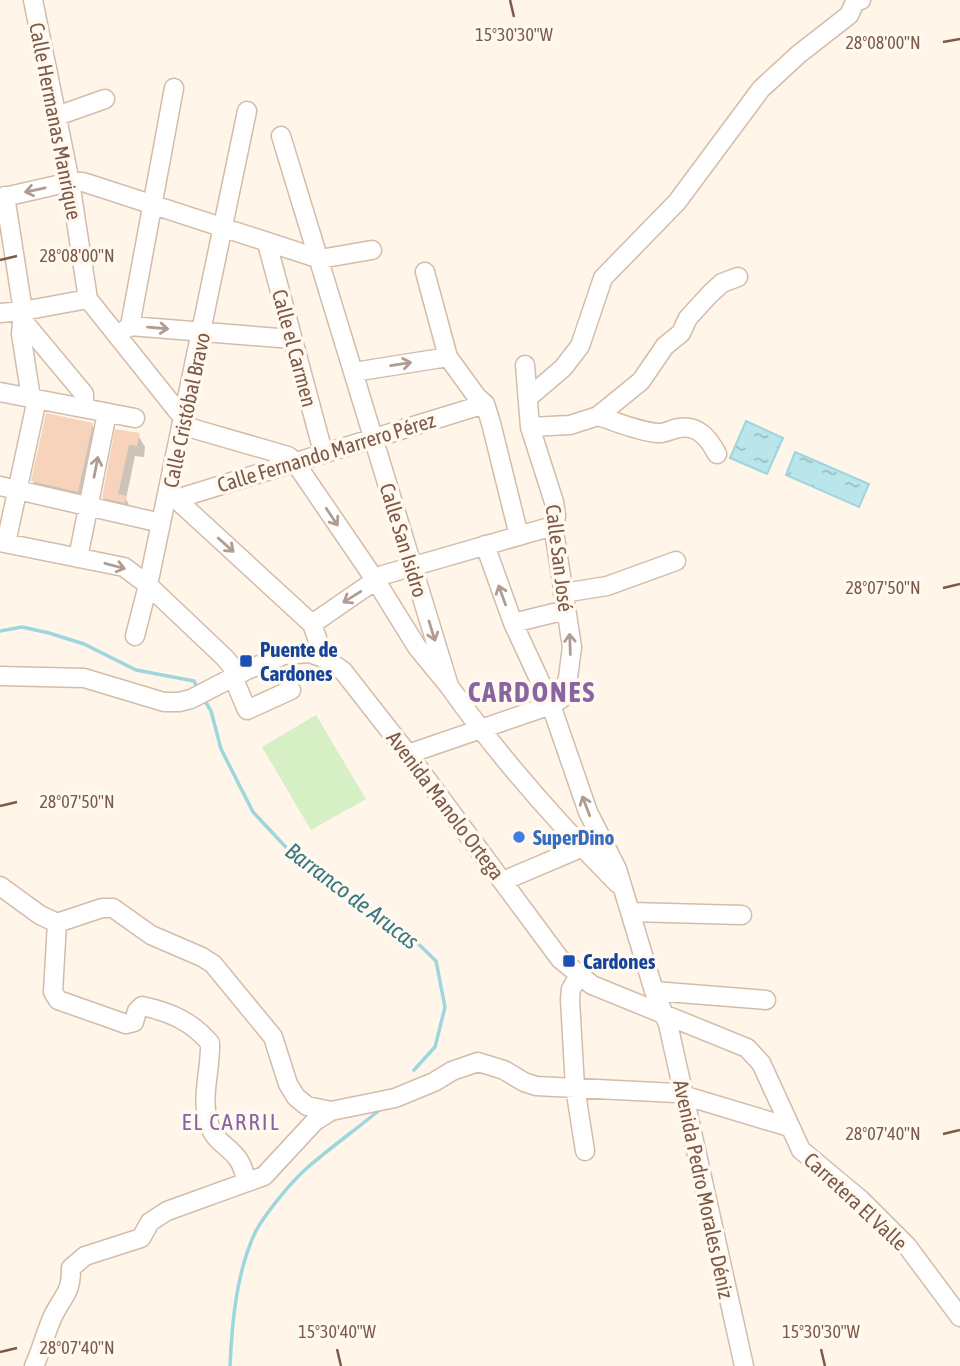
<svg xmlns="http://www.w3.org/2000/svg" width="960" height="1366" font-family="'Asap Condensed',sans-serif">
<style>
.garden{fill:#d6efc4}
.water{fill:url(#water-ripples);stroke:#9ed6df;stroke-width:2}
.shadow{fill:#0003}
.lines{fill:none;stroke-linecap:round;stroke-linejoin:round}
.stream{stroke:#9ed6df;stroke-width:3.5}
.building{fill:#f7d3bc}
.minor-casing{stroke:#d3bcab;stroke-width:21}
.minor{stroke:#fff;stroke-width:18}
.oneway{stroke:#b19c91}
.ticks{fill:none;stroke:#7d5a48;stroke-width:2.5}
.transit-dot{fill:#1a4fb4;stroke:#fff9f0;stroke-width:2.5}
.shop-dot{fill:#3f7fe0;stroke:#fff9f0;stroke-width:2.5}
.labels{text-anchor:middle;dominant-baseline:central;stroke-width:7;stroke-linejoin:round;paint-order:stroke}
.street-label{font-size:21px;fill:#7d5a48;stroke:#fff9f0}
.transit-label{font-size:21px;font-weight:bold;fill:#164399;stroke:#fff9f0;text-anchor:start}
.shop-label{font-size:21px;font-weight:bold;fill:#366cbe;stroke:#fff9f0;text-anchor:start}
.water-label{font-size:23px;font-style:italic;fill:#397883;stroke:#fff9f0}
.neighbourhood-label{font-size:23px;letter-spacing:2px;fill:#8a64a0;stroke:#fff9f0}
.district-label{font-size:28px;font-weight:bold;letter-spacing:2px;fill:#8a64a0;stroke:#fff9f0}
.ticks-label{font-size:18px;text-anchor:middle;fill:#7d5a48;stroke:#fff9f0;stroke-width:7;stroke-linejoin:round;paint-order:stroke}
</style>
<defs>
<pattern id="water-ripples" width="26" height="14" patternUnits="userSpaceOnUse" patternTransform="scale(1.75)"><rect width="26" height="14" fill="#b9e5eb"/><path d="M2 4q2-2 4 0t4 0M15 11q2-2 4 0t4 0" fill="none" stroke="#9cbdc0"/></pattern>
</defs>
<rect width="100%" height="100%" fill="#fff5e8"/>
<path class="garden" d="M316 715 366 799 311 830 262 747Z"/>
<path class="water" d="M746 421 783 438 767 474 730 458Z
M795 452 869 484 859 507 786 475Z"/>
<path class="shadow" d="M92 425 99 437 85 504 40 493 33 481Z
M117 431 138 435 145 447 144 457 135 456 126 499 132 510 110 509 103 497Z"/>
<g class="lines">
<path class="stream" d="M0 631 22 627 49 633 84 644 136 670 194 681 198 689
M204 699 211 711 221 749 253 812 297 859 407 933 436 961 445 1007 435 1047 414 1070
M230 1366C232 1323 236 1275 254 1235 262 1217 292 1181 307 1168 331 1147 358 1128 382 1108"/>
</g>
<path class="building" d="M46 413 93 423 78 492 31 481Z
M115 429 140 433 137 446 129 445 118 494 126 496 125 503 102 498Z"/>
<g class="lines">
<defs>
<path id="minor" d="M33 0 70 182 88 299 191 428 288 456 294 461 376 581 417 647 449 686
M57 116 105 99
M281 136 449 686C499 757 557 822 618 884
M5 196 23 311 21 334 31 398
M0 198 70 182H83L320 259 372 250
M267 243 323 452
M425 272 448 357 477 397 485 404 491 423 519 536
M0 313 23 311 88 299
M24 322 84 394V408
M130 326 174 88
M123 331 130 326 292 339
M354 372 448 357
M0 392 135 418
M529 397 563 368 580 346 603 278 677 202 761 89 799 54 849 15 855 2 861 0
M598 416C617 422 637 431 657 433 665 434 671 429 679 428 699 425 709 439 717 454
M530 427 570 425 598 416 641 381 665 346 681 333 688 318 710 294 722 283 738 277
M0 486 161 523
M168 497 176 499 485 404
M176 499 312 624 324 658
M0 542 124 567 148 585 135 636
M6 543 37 399
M485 545 513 623 551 705 588 812 617 869 654 991 668 1024 744 1366
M78 558 107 413
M563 593 607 586 676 561
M513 623 566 610
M312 624 383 575 553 526
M238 674 225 658 148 585 247 111
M0 676 84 678 164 702H179L191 699 247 670 284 655 309 653 324 658 343 671 408 754 560 959 592 985 747 1048 761 1063 801 1150 861 1200 907 1246 960 1317
M233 677 247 710 291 690
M408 754 551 705 561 699 568 678 572 647 554 531 556 515 554 502 530 427 525 365
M503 881 590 844
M0 886 40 915 57 923 102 908H113L151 935 202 957 213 964 273 1037 288 1084 296 1097 307 1106 331 1111 395 1098 434 1082 452 1071 478 1062 504 1070 524 1082 536 1086 676 1093 789 1127
M631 912 742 915
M57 923 53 992 58 1000 126 1024 134 1022 137 1011 142 1006C170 1012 191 1021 210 1043 211 1071 200 1097 209 1124 217 1150 241 1145 246 1182
M579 976 571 989 570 1000 575 1087 585 1151
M654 991 766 1000
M34 1366C42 1349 46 1330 54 1314 65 1293 71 1293 71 1268L85 1256 141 1238 150 1222 167 1211 264 1176 315 1121 331 1111"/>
</defs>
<use href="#minor" class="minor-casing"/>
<use href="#minor" class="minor"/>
</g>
<defs><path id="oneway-shaft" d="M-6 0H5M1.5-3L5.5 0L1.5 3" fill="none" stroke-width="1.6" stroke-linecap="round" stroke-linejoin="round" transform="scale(1.75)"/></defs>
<g class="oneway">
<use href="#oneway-shaft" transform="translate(35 190) rotate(168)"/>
<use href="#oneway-shaft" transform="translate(158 328) rotate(5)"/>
<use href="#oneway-shaft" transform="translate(401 364) rotate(-9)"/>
<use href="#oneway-shaft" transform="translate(96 467) rotate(-79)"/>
<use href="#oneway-shaft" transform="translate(332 517) rotate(56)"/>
<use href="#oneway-shaft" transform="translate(226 545) rotate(42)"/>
<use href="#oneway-shaft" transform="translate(115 566) rotate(15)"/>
<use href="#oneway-shaft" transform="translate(502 595) rotate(-110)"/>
<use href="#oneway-shaft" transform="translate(352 597) rotate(148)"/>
<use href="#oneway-shaft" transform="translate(432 631) rotate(73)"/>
<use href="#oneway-shaft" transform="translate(570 644) rotate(-92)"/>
<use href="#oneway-shaft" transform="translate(586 806) rotate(-111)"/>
</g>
<path class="ticks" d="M510 0 514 17M943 42 960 39M0 260 17 256M943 588 960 584M0 806 17 802M943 1134 960 1130M337 1349 341 1366M821 1349 825 1366M0 1352 17 1348"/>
<g class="transit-dot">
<rect x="239" y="654" width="14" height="14" rx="3.5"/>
<rect x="562" y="954" width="14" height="14" rx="3.5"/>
</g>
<circle class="shop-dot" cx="519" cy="837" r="7"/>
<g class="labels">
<g class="street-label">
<text transform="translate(56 121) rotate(79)">Calle Hermanas Manrique</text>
<text transform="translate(295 348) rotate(75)">Calle el Carmen</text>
<text transform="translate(186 410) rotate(-78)">Calle Cristóbal Bravo</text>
<text transform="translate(326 452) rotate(-17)">Calle Fernando Marrero Pérez</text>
<text transform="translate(404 540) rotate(73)">Calle San Isidro</text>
<text transform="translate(560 558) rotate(83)">Calle San José</text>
<text transform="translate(446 805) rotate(53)">Avenida Manolo Ortega</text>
<text transform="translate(704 1189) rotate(78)">Avenida Pedro Morales Déniz</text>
<text transform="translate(856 1201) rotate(43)">Carretera El Valle</text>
</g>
<g class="transit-label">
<text x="260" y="649">Puente de<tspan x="260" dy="24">Cardones</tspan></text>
<text x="583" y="961">Cardones</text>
</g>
<g class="shop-label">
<text x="533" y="837">SuperDino</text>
</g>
<g class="water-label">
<text transform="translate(352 896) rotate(37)">Barranco de Arucas</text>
</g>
<g class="neighbourhood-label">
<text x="231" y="1122">EL CARRIL</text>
</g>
<g class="district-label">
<text x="532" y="692">CARDONES</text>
</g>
</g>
<g class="ticks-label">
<text x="514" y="41">15°30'30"W</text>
<text x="883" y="49">28°08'00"N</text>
<text x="77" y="262">28°08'00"N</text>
<text x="883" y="594">28°07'50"N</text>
<text x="77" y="808">28°07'50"N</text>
<text x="883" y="1140">28°07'40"N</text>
<text x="337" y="1338">15°30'40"W</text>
<text x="821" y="1338">15°30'30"W</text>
<text x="77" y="1354">28°07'40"N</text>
</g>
</svg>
